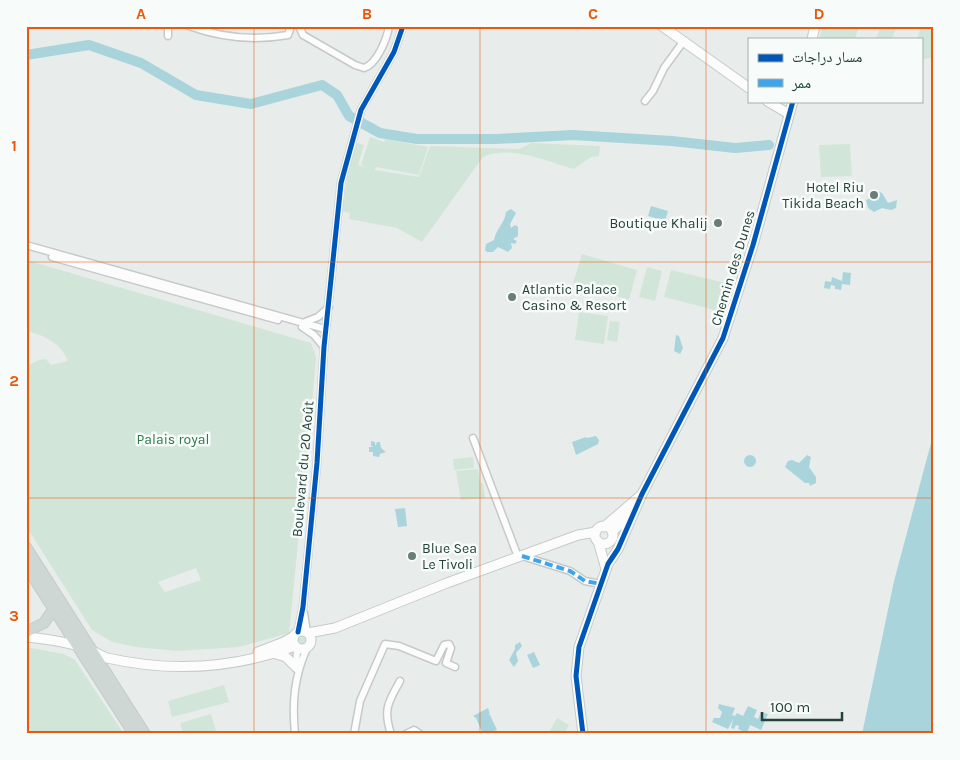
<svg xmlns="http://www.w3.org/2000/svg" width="960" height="760" font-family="Karla,'Noto Naskh Arabic',sans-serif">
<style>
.green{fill:#d1e6d8;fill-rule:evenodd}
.water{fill:#a9d4db}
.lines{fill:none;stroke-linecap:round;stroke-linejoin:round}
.river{stroke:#a9d4db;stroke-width:10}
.street-casing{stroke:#c5cac8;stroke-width:9}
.secondary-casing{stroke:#c3cbc8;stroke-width:11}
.primary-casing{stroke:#c3ccc9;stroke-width:12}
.street{stroke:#fcfcfc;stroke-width:6}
.secondary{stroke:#fcfcfc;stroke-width:9}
.primary{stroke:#cfd7d5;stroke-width:10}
.quiet{stroke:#3ea4ec;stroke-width:4;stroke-dasharray:8 4;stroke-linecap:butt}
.cycleway-casing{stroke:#f7fbf9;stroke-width:8}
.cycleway{stroke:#0057b8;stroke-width:5}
.grid{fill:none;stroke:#e8590c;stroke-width:1;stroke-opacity:0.55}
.poi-dot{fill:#697e78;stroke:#f7fbf9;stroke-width:2}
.labels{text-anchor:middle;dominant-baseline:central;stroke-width:5;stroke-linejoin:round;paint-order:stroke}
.poi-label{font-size:14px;fill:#24423a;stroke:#f7fbf9;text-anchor:end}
.street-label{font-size:14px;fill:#24423a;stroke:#f7fbf9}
.park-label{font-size:14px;fill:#2d7a4b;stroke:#f7fbf9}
.neatline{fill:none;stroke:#e8590c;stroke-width:2}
.grid-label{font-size:16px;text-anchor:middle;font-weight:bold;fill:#e8590c}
</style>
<rect width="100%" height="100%" fill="#e8edeb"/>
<path class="green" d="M823 26H859L855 39H819Z
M881 26H897L892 39H876Z
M921 26H934V57L921 60V39H917Z
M370 137 384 142 385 139 428 147 419 175 376 167 375 170 419 177 430 146 519 149 532 143 600 146 599 156 591 157 574 169C548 162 509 144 483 157L422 242 397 228 349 219 350 213 342 211 349 167 357 143 364 145 358 165 368 168 361 165Z
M850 144 852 176 821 177 819 145Z
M582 254 637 270 629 300 573 283Z
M26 260 311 343 316 357 312 405 289 633 239 647 177 651 136 647 112 642 92 630 26 526V366L39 360 46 359 51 365 68 361C61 343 44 335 26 331ZM196 568 201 580 165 592 158 582Z
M647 267 662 271 655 301 639 297Z
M671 270 726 283 718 311 664 297Z
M579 312 608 316 604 344 575 340Z
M610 321 620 322 617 342 607 340Z
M473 457 474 468 454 470 453 459Z
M478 469 480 483H483L485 498 461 500 456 471Z
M296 640a6 6 0 1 1 12 0a6 6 0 1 1-12 0Z
M26 647 64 654 75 660 124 734H26Z
M224 685 229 702 172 717 168 701Z
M211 714 217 734H183L180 723Z
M557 718 569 725 564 734H548Z"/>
<path class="water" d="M877 191 882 193 888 203 897 200 896 208 891 210 882 208 874 212 868 208 866 200 874 196Z
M651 206 668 211 665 221 648 216Z
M511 209 516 213 510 224 511 228 515 225 518 227V236L513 239 517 241 515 244 511 243 512 248 508 252 498 247 493 252H487L485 250 486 244 494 240C496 229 505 223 506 212Z
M843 272 851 273 850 285 842 284 841 290 835 289V286L831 285 830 289 824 288 825 281 831 282 832 277 842 281Z
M676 335 679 336 683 348 680 354 674 351Z
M934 432V734H862L894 581Z
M596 436 599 440 598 444 576 455 572 442 586 437 587 438Z
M371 441 375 442V446L377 442H380L381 448 386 452 380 454 379 457 373 456V452H369V447H374L371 446Z
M744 461a6 6 0 1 1 12 0a6 6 0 1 1-12 0Z
M807 455 811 457 809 467 816 477V483L810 486 809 483H805L785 467 788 461 792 460 799 463Z
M405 508 407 526 398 527 395 509Z
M520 642 522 646 516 653 518 661 514 667 509 660 515 649V645Z
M534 652 540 665 533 668 527 655Z
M719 704 735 708 732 715 735 716 737 713 743 716 748 706 757 710 754 717 758 719 761 712 768 714 761 730 750 725 747 733 738 729 739 726 736 725 734 729 731 728 733 719 728 729 712 722 714 718H720L722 712 718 708Z
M488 708 490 714 488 715H490L497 730 483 734 476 718 473 716Z"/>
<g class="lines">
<path class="river" d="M26 55 89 45 141 63 196 95 251 104 322 85 337 95 349 116 380 133 417 139H496L573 135 672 141 735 148 769 145"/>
<defs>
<path id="street" d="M168 26V36
M189 26C222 38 254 41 288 35L291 26
M299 26 303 35 355 65 364 68C377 64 387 39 389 26
M645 101 653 91 664 68 683 42
M26 245 325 329
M52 257 278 320
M305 322 318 317 329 307
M302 327 314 335 324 347
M473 438 518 557
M522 556 570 571 585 581 601 584
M304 613 307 632
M298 632 303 607 317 463 324 347 341 183 361 110 394 52 403 26
M296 669 297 648
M295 734C292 703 294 677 307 648
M354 734 360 701 385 644 399 646 436 661 444 645 449 644 451 648 446 663 455 667
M391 734C383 710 388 702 400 681
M406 734 414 730 420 734"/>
<path id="secondary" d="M662 26 749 88
M812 39 815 26
M767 101 789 114
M595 535a9 9 0 1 1 18 0a9 9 0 1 1-18 0Z
M604 527 640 496
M612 532 633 511
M598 541 606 569
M293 640a9 9 0 1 1 18 0a9 9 0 1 1-18 0Z
M308 633 335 628 447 583 578 535 596 532
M26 637C47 639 70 642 90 650 96 652 101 656 107 658 170 672 234 669 295 646
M258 652 284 642 294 636
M273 653 286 657 295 666
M583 734 576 676 579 647 608 564 618 549 642 494 723 338 753 245 793 101"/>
<path id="primary" d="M26 547 145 734
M26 566 134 734
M26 632 44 623 54 608"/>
</defs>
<use href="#street" class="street-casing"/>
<use href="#secondary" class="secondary-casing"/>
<use href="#primary" class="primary-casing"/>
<use href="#street" class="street"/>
<use href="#secondary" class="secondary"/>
<use href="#primary" class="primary"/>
<path class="quiet" d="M522 556 570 571 585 581 601 584"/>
<defs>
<path id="cycleway" d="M298 632 303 607 317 463 324 347 341 183 361 110 394 52 403 26
M583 734 576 676 579 647 608 564 618 549 642 494 723 338 753 245 793 101"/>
</defs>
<use href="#cycleway" class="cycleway-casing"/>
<use href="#cycleway" class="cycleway"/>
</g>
<path class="grid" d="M254 26V734M480 26V734M706 26V734M26 262H934M26 498H934"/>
<g class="poi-dot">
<circle cx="874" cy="195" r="5"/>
<circle cx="718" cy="223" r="5"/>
<circle cx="512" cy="297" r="5"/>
<circle cx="412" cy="556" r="5"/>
</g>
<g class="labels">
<g class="poi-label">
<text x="864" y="187">Hotel Riu<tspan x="864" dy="16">Tikida Beach</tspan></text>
<text x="708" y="223">Boutique Khalij</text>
<text x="522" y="289" text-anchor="start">Atlantic Palace<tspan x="522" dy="16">Casino &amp; Resort</tspan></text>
<text x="422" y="548" text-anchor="start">Blue Sea<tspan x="422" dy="16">Le Tivoli</tspan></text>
</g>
<g class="street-label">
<text transform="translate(733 268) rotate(-73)">Chemin des Dunes</text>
<text transform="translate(303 469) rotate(-85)">Boulevard du 20 Août</text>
</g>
<g class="park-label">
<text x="173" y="439">Palais royal</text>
</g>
</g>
<rect width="960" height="760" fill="none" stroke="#f7fbf9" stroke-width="55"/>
<rect x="748" y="38" width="175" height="65" fill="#f7fbf9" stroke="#a3b1ad"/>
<rect x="758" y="54" width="25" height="8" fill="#0057b8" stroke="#a3b1ad"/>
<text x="792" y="62" font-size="15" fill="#24423a">مسار دراجات</text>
<rect x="758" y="79" width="25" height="8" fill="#3ea4ec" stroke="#a3b1ad"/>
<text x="792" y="88" font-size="15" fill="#24423a">ممر</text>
<path d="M762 712v8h80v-8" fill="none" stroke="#24423a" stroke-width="2.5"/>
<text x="770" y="712" font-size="15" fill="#24423a" stroke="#f7fbf9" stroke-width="4" paint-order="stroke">100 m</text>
<rect x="28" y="28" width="904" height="704" class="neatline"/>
<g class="grid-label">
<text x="141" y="19">A</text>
<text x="367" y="19">B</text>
<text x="593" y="19">C</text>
<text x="819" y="19">D</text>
<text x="14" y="151">1</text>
<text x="14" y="386">2</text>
<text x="14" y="621">3</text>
</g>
</svg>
